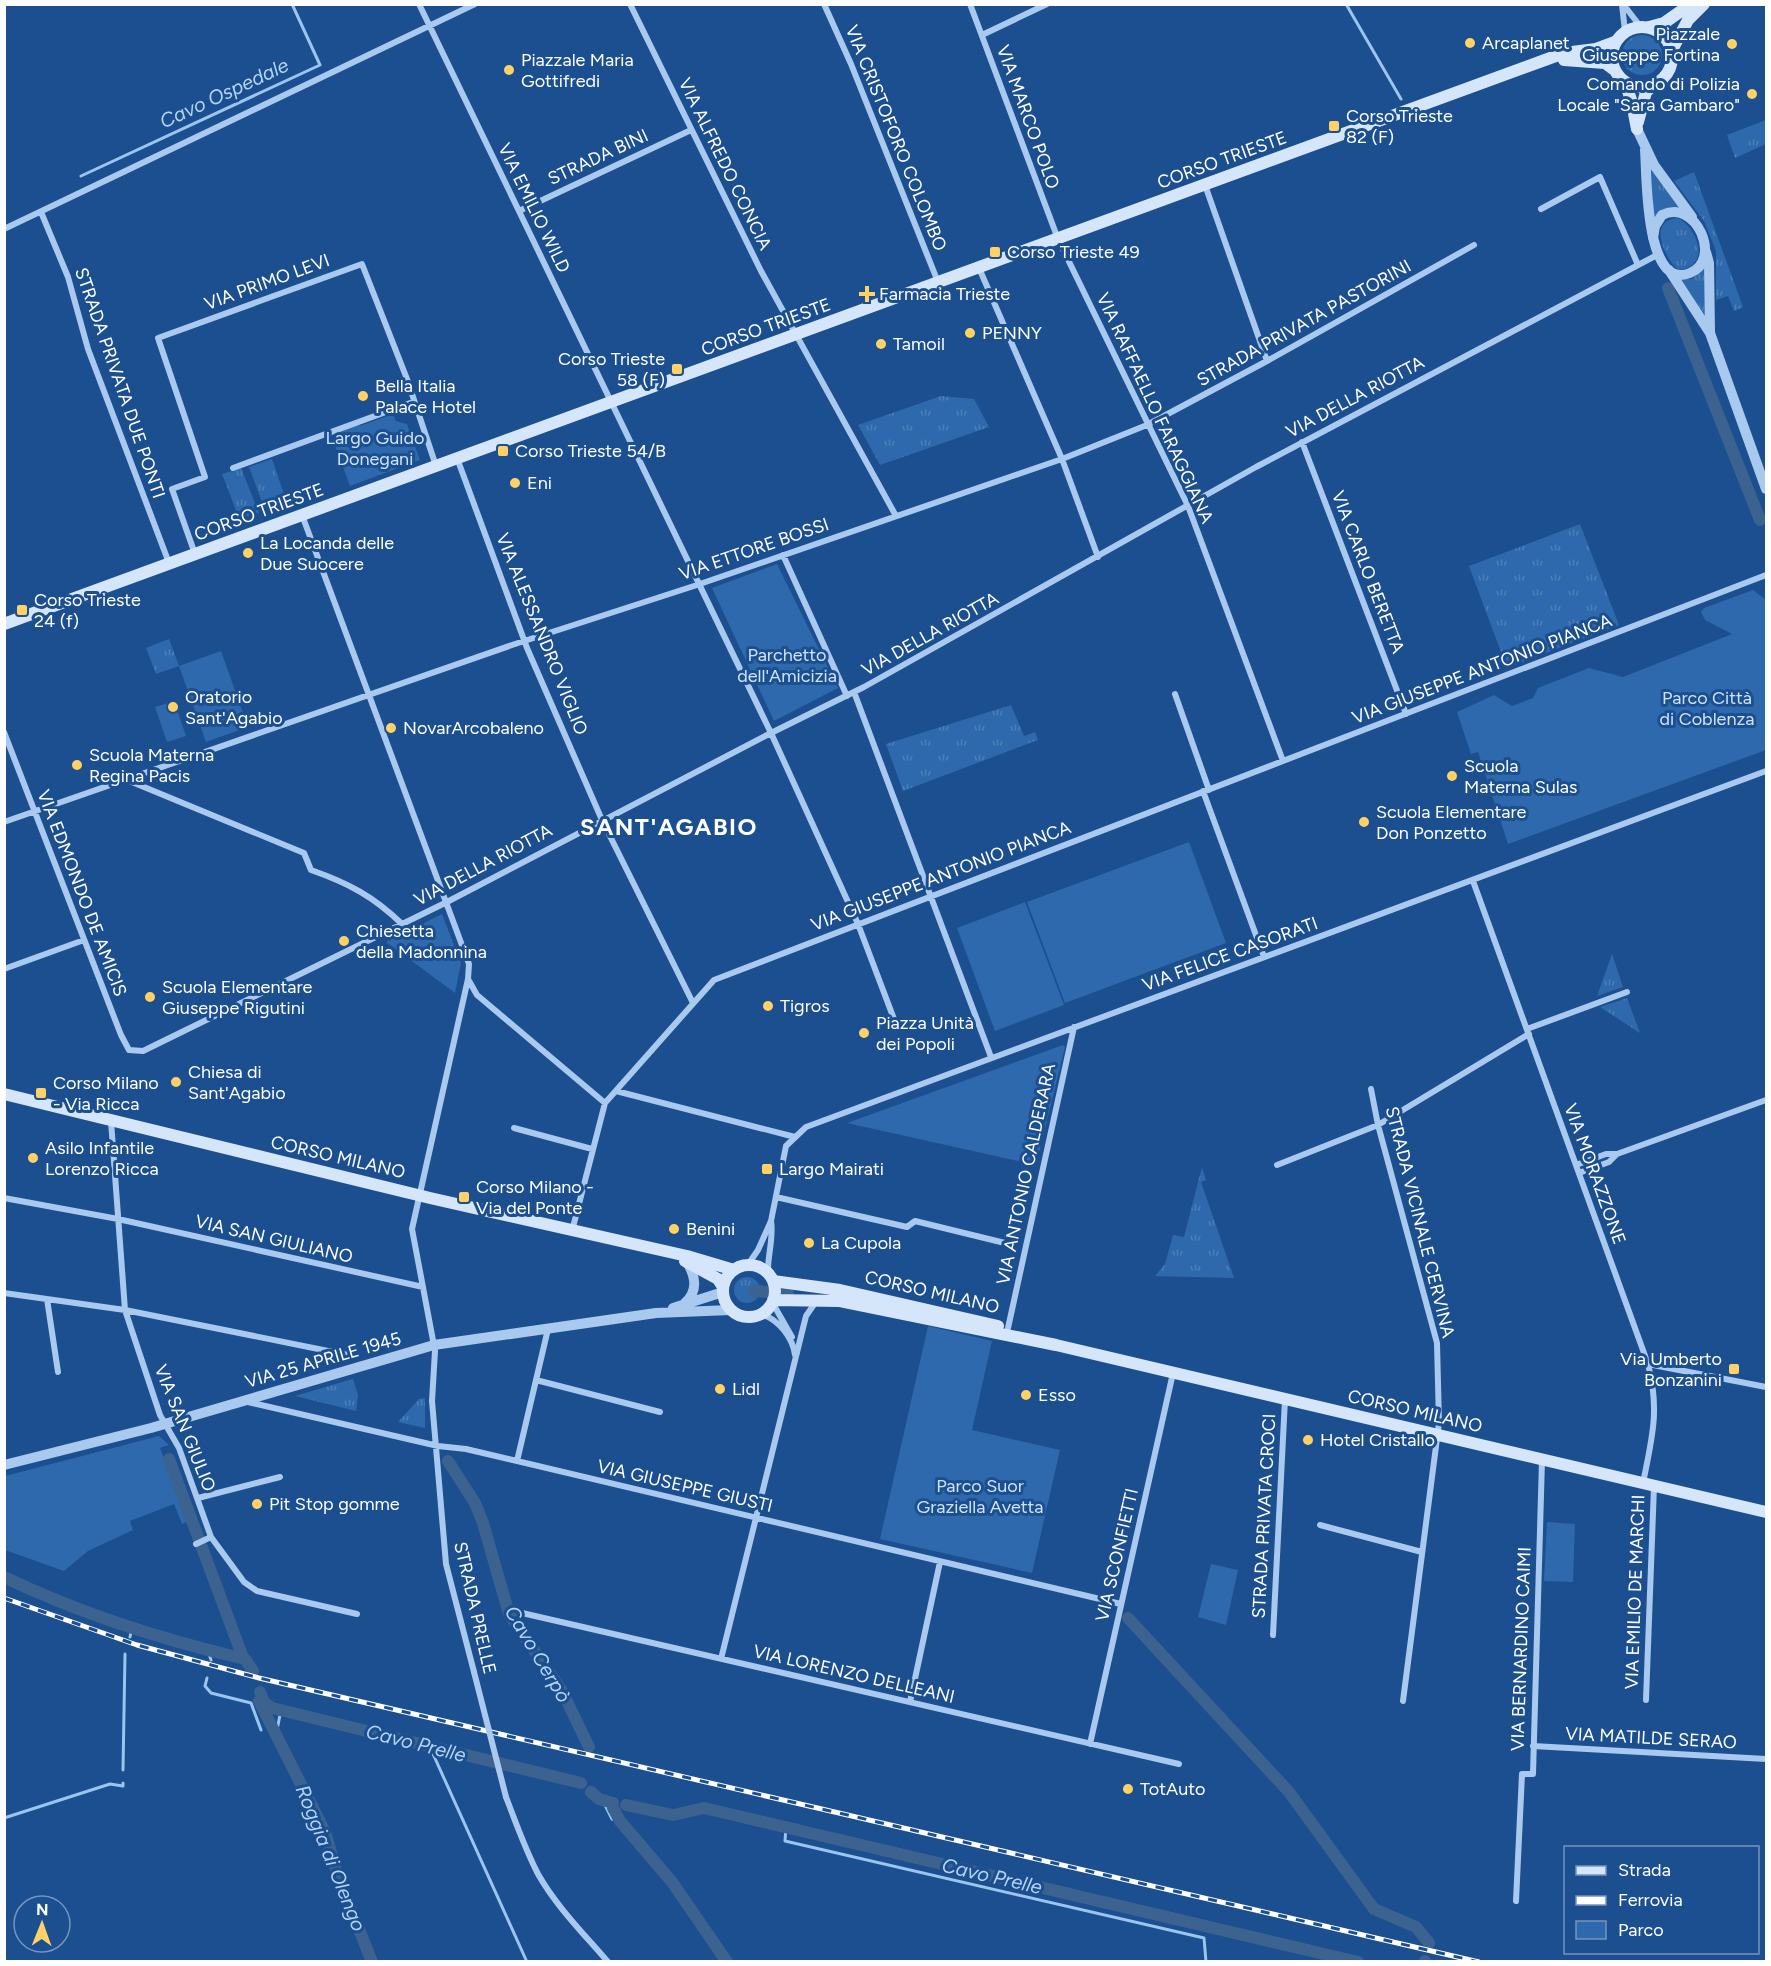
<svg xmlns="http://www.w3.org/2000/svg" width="1771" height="1966" font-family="Figtree,sans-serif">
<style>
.grass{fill:url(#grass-tufts)}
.green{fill:#2e69ad}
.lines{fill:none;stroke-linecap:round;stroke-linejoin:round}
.stream{stroke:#9cc4f0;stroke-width:3}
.canal{stroke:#3c6290;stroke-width:12}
.minor{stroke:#a9c9ee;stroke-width:6}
.tertiary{stroke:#a9c9ee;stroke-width:10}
.secondary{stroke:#d6e6fa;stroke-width:12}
.rail-casing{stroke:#fff;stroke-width:5}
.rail{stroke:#1b4f8f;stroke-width:3;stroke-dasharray:9;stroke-linecap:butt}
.minor-bridge{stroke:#a9c9ee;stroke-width:6}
.poi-dot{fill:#ffd166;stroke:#1b4f8f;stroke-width:2}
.labels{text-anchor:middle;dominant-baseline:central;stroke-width:6;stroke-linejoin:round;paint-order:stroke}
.poi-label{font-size:18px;fill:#fff;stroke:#1b4f8f;text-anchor:start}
.street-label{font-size:18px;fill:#fff;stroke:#1b4f8f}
.park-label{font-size:18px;fill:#cfe3fa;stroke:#1b4f8f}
.water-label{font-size:20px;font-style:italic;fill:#b5d3f5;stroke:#1b4f8f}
.district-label{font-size:24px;font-weight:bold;letter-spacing:1.5px;fill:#fff;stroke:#1b4f8f}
</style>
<defs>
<pattern id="grass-tufts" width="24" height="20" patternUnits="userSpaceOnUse" patternTransform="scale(1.5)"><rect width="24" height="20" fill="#2e69ad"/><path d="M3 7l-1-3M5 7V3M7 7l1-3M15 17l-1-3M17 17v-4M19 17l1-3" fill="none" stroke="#4d80b9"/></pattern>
</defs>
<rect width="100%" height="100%" fill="#1b4f8f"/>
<path class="grass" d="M1622 55a20 20 0 1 1 40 0a20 20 0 1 1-40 0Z
M1766 120V144L1735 158 1727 135Z
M1649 163 1683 210 1667 208 1653 221 1652 185Z
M1694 172 1743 307 1734 311 1728 296 1716 300V251L1704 221 1674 181Z
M1678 218C1699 229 1711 267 1678 270 1664 257 1647 220 1678 218Z
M1706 266 1708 324 1676 277 1692 279Z
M941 396 974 399 989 427 880 465 858 425Z
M272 459 288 506 266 513 249 467Z
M241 468 259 513 239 518 222 474Z
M1580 524 1619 625 1507 668 1469 566Z
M169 639 179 666 156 674 146 648Z
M1011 705 1024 736 1035 732 1038 740 903 791 886 744Z
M1612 954 1623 987 1597 996Z
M1627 998 1640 1033 1600 1007Z
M1202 1167 1206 1180 1201 1182 1234 1278 1155 1276 1165 1264 1173 1235 1184 1237Z
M734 1290a13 13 0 1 1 26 0a13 13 0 1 1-26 0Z
M353 1379 358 1395 356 1411 295 1396Z
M425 1398V1428L398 1422 419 1399Z"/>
<path class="green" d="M393 414 396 421 407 424 420 460 350 486 333 440 340 438 337 431 358 423 360 426Z
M777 564 838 688 774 721 712 588Z
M1753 590 1766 600V750L1508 844 1478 752 1471 754 1457 712 1494 695 1512 706 1533 698 1538 688 1589 668 1623 677 1732 634 1705 620 1701 612 1704 608Z
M221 651 248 727 206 742 179 666Z
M174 701 186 736 167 742 155 707Z
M1189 842 1226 943 1065 1003 1027 902Z
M1025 902 1064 1005 995 1031 957 928Z
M442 914 461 963 455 993 386 942Z
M1063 1045 1065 1047 1036 1165 847 1123Z
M928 1326 992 1341 972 1430 1060 1450 1032 1573 880 1539Z
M159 1436 169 1445 160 1448 188 1521 182 1524 174 1504 130 1521 133 1530 88 1551 64 1571 5 1550V1476Z
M1547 1522 1575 1524 1573 1582 1544 1581Z
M1211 1564 1238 1570 1226 1625 1198 1617Z"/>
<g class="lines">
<path class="stream" d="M1346 4 1401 99
M81 176 320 65 292 4
M130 1637 132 1628
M208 1650 211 1660
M207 1678 205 1686 211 1693 251 1703 261 1730
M276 1735 281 1710
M429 1745 527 1962
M123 1770 125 1654
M603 1801 612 1819 620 1821
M4 1818 110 1784 123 1786V1783
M786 1827 785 1841 1204 1938 1206 1962"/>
<path class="canal" d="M1668 288 1760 520
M754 1291 788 1293
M169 1459 242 1655
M448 1461 475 1503 483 1523 509 1614 562 1691 589 1747
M4 1577C81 1614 163 1640 245 1659L253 1671
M1128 1618 1289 1792 1374 1909 1416 1927 1429 1943
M260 1692 264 1702 272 1708 581 1783
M259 1701 325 1832 338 1876 372 1962
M591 1792 599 1799 613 1803
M626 1805 673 1815 704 1808 1358 1962
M613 1808 620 1821 672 1882 727 1962
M1425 1962V1961"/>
<path class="minor" d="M419 4 771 733 858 924 894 1019
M630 4 761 271 896 516
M824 4 851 64 938 282
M970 4 1058 239 1188 506 1283 761
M1623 4 1640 26
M1622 5 1625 31
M982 35 1047 4
M1205 185 1267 361
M1541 209 1600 177 1638 265
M519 211 691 130
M41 212 68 277 88 349 169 563
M4 229 475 4
M979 268 1062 459 1098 557
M1302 442 1406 714
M457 458 527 648 602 820 693 1003
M233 468 413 402
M302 515 469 964 468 979 477 995 605 1103
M195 554 172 489 205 477 158 338 362 264 407 379 436 466
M783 555 847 696
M854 692 991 1057
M1175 694 1209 790
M4 732 121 1035 129 1050 143 1051 445 903 771 733 864 687 1256 467 1657 255
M127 780 304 853 311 870C348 883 373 896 402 924
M1203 791 1264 957
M4 822 515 644 697 585 1062 459 1147 425 1267 361 1474 245
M1473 881 1648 1364C1660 1410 1652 1438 1643 1483
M4 969 84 940
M468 979 412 1229 435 1351 432 1401 446 1564 474 1672
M1527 1029 1627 992
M1371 1089 1378 1125 1437 1343 1439 1423 1403 1701
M616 1091 795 1137
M111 1121 125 1310 160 1415 179 1448 211 1537 244 1582 257 1591 357 1614
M514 1128 592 1149
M1617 1154 1766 1100
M1277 1165 1378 1125 1529 1034
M1576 1165 1606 1154H1617L1609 1162 1579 1173
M776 1197 907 1227 915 1221 1009 1244
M4 1198 118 1219 423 1287
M572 1231 605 1103 714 980 1766 575
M747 1266 758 1250 771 1221
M768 1274C767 1257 774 1238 771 1221L786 1146 806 1127 1766 771
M4 1293 125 1310 348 1355
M47 1299 58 1372
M772 1302 792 1337
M760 1314C778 1318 793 1338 795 1355
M1008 1328 1074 1027
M1648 1364 1766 1387
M536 1380 660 1412
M248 1402 438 1446 466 1449 1121 1604
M517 1461 548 1329
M198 1498 280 1477
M1320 1525 1422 1552
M196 1544 211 1537
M522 1613 1179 1764
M1273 1635 1285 1399
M721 1659 806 1316 815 1303
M1646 1700 1654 1486
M910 1702 940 1562
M1090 1744 1173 1373
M1533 1746 1766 1759
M506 1797C516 1823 525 1849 538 1874 556 1906 584 1934 608 1962
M1516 1901 1522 1774H1533L1542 1460"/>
<path class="tertiary" d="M1637 129 1654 165 1692 217
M1645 150C1647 172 1644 292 1690 273 1723 260 1696 198 1662 215L1655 226 1653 238
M1706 252 1709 263 1710 332
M1669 270 1710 333 1766 489
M685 1303C698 1291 696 1277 687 1262
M673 1308 723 1292
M4 1465 151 1428 434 1345 656 1313 731 1310"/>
<path class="secondary" d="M1612 57a30 30 0 1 1 60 0a30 30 0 1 1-60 0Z
M1649 27 1664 23 1691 4
M1672 50 1688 20 1704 4
M1564 60 1605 63 1613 69
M1625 82 1632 103 1637 129
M1638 122 1646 92 1653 85
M4 624 1564 53 1596 49 1615 42
M4 1094 430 1198 687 1256 734 1270
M685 1261 718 1279 723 1287
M723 1291a26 26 0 1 1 52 0a26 26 0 1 1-52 0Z
M773 1281 840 1290 998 1326
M773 1300 840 1301 1056 1345 1766 1512"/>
<defs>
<path id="rail" d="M4 1598 137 1645 259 1678 1479 1962"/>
</defs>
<use href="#rail" class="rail-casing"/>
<use href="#rail" class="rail"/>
<path class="minor-bridge" d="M474 1672 506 1797"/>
</g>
<g class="poi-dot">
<circle cx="1470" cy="43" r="6"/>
<circle cx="1732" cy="44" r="6"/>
<circle cx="509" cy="70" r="6"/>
<circle cx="1752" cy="94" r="6"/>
<rect x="1328" y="120" width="12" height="12" rx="3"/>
<rect x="989" y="246" width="12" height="12" rx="3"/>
<path d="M864 285h6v6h6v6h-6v6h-6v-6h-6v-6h6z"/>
<circle cx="970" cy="333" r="6"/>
<circle cx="881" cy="344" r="6"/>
<rect x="671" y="363" width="12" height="12" rx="3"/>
<circle cx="363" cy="396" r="6"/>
<rect x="497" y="445" width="12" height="12" rx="3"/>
<circle cx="515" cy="483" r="6"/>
<circle cx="248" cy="553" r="6"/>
<rect x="16" y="604" width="12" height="12" rx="3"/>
<circle cx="173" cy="707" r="6"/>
<circle cx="391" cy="728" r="6"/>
<circle cx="77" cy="765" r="6"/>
<circle cx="1452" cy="776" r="6"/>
<circle cx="1364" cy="822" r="6"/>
<circle cx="344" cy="941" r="6"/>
<circle cx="150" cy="997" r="6"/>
<circle cx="768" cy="1006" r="6"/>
<circle cx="864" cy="1033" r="6"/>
<circle cx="176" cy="1082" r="6"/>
<rect x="35" y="1087" width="12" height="12" rx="3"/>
<circle cx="33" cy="1158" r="6"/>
<rect x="761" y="1163" width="12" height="12" rx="3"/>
<rect x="458" y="1191" width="12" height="12" rx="3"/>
<circle cx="674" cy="1229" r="6"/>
<circle cx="809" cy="1243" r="6"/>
<rect x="1728" y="1363" width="12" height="12" rx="3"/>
<circle cx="720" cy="1389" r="6"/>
<circle cx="1026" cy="1395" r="6"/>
<circle cx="1308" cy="1440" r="6"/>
<circle cx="257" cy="1504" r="6"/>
<circle cx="1128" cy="1789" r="6"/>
</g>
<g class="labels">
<g class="poi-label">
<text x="1720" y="34" text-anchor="end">Piazzale<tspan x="1720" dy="21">Giuseppe Fortina</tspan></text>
<text x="1482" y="43">Arcaplanet</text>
<text x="521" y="60">Piazzale Maria<tspan x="521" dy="21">Gottifredi</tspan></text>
<text x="1740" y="84" text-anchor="end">Comando di Polizia<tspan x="1740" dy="21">Locale "Sara Gambaro"</tspan></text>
<text x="1346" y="116">Corso Trieste<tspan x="1346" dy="21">82 (F)</tspan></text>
<text x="1007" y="252">Corso Trieste 49</text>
<text x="879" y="294">Farmacia Trieste</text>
<text x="982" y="333">PENNY</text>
<text x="893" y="344">Tamoil</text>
<text x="665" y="359" text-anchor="end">Corso Trieste<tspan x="665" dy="21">58 (F)</tspan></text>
<text x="375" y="386">Bella Italia<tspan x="375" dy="21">Palace Hotel</tspan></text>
<text x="515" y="451">Corso Trieste 54/B</text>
<text x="527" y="483">Eni</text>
<text x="260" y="543">La Locanda delle<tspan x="260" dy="21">Due Suocere</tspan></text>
<text x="34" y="600">Corso Trieste<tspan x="34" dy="21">24 (f)</tspan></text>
<text x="185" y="697">Oratorio<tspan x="185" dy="21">Sant'Agabio</tspan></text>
<text x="403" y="728">NovarArcobaleno</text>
<text x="89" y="755">Scuola Materna<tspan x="89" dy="21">Regina Pacis</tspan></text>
<text x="1464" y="766">Scuola<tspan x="1464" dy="21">Materna Sulas</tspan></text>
<text x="1376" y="812">Scuola Elementare<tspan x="1376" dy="21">Don Ponzetto</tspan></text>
<text x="356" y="931">Chiesetta<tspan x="356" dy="21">della Madonnina</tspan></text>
<text x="162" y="987">Scuola Elementare<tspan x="162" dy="21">Giuseppe Rigutini</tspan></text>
<text x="780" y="1006">Tigros</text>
<text x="876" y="1023">Piazza Unità<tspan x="876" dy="21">dei Popoli</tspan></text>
<text x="188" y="1072">Chiesa di<tspan x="188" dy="21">Sant'Agabio</tspan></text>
<text x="53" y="1083">Corso Milano<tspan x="53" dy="21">- Via Ricca</tspan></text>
<text x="45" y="1148">Asilo Infantile<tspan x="45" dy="21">Lorenzo Ricca</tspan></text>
<text x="779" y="1169">Largo Mairati</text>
<text x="476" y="1187">Corso Milano -<tspan x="476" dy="21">Via del Ponte</tspan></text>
<text x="686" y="1229">Benini</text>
<text x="821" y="1243">La Cupola</text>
<text x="1722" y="1359" text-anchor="end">Via Umberto<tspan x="1722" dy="21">Bonzanini</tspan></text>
<text x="732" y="1389">Lidl</text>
<text x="1038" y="1395">Esso</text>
<text x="1320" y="1440">Hotel Cristallo</text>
<text x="269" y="1504">Pit Stop gomme</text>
<text x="1140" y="1789">TotAuto</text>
</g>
<g class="street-label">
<text transform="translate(1028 117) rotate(70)">VIA MARCO POLO</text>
<text transform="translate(896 138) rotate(68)">VIA CRISTOFORO COLOMBO</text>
<text transform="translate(598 157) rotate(-25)">STRADA BINI</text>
<text transform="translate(1222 160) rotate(-20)">CORSO TRIESTE</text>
<text transform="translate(725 164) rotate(64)">VIA ALFREDO CONCIA</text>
<text transform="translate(534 208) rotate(64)">VIA EMILIO WILD</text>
<text transform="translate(267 282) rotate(-20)">VIA PRIMO LEVI</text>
<text transform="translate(1304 323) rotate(-29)">STRADA PRIVATA PASTORINI</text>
<text transform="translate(766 327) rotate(-20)">CORSO TRIESTE</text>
<text transform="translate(120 383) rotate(71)">STRADA PRIVATA DUE PONTI</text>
<text transform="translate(1355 397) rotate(-28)">VIA DELLA RIOTTA</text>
<text transform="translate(1155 408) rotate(65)">VIA RAFFAELLO FARAGGIANA</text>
<text transform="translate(259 512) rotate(-20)">CORSO TRIESTE</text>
<text transform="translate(754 549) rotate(-19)">VIA ETTORE BOSSI</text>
<text transform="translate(1368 572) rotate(69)">VIA CARLO BERETTA</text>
<text transform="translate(542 634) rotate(68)">VIA ALESSANDRO VIGLIO</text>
<text transform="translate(930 634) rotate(-29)">VIA DELLA RIOTTA</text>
<text transform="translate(1482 669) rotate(-21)">VIA GIUSEPPE ANTONIO PIANCA</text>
<text transform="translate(483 865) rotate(-28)">VIA DELLA RIOTTA</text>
<text transform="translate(941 876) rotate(-21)">VIA GIUSEPPE ANTONIO PIANCA</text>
<text transform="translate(82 893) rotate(69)">VIA EDMONDO DE AMICIS</text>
<text transform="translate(1230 954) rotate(-20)">VIA FELICE CASORATI</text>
<text transform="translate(338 1157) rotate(13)">CORSO MILANO</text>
<text transform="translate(1026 1174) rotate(-78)">VIA ANTONIO CALDERARA</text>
<text transform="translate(1595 1174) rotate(70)">VIA MORAZZONE</text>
<text transform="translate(1420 1222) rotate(76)">STRADA VICINALE CERVINA</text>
<text transform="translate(274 1239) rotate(13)">VIA SAN GIULIANO</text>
<text transform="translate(932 1292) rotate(13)">CORSO MILANO</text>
<text transform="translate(323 1360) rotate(-16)">VIA 25 APRILE 1945</text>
<text transform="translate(1415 1411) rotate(13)">CORSO MILANO</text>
<text transform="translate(185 1428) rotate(68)">VIA SAN GIULIO</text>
<text transform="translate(685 1486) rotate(13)">VIA GIUSEPPE GIUSTI</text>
<text transform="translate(1264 1516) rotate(-87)">STRADA PRIVATA CROCI</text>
<text transform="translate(1117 1555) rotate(-77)">VIA SCONFIETTI</text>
<text transform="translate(1635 1592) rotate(-88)">VIA EMILIO DE MARCHI</text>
<text transform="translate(475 1608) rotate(77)">STRADA PRELLE</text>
<text transform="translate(1521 1649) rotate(-88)">VIA BERNARDINO CAIMI</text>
<text transform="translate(854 1674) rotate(13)">VIA LORENZO DELLEANI</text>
<text transform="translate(1651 1738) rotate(3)">VIA MATILDE SERAO</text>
</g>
<g class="park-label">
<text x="375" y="438">Largo Guido<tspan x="375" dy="21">Donegani</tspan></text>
<text x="787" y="655">Parchetto<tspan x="787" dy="21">dell'Amicizia</tspan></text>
<text x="1707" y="698">Parco Città<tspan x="1707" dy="21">di Coblenza</tspan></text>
<text x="980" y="1486">Parco Suor<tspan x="980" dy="21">Graziella Avetta</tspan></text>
</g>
<g class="water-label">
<text transform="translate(224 93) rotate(-25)">Cavo Ospedale</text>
<text transform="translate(538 1654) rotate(59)">Cavo Cerpò</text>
<text transform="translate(416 1743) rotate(14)">Cavo Prelle</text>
<text transform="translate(331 1858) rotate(68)">Roggia di Olengo</text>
<text transform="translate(992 1876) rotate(13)">Cavo Prelle</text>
</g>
<g class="district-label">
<text x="669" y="826">SANT'AGABIO</text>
</g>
</g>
<rect width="1771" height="1966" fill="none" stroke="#ffffff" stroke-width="12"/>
<rect x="1564" y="1846" width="195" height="108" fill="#1b4f8f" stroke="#7695bc" stroke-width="1.5"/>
<rect x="1576" y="1866" width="30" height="9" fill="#d6e6fa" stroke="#7695bc" stroke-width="1.5"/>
<text x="1618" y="1876" font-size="18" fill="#ffffff">Strada</text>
<rect x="1576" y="1896" width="30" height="9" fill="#ffffff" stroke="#7695bc" stroke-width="1.5"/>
<text x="1618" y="1906" font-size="18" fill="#ffffff">Ferrovia</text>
<rect x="1576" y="1921" width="30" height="18" fill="#2e69ad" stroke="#7695bc" stroke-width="1.5"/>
<text x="1618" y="1936" font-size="18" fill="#ffffff">Parco</text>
<g transform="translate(42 1924) rotate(1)"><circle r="28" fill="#1b4f8f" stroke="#7695bc" stroke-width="1.5"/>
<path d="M0-4.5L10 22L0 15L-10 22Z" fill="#ffd166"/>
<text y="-9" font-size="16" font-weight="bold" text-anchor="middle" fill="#ffffff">N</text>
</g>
</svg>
